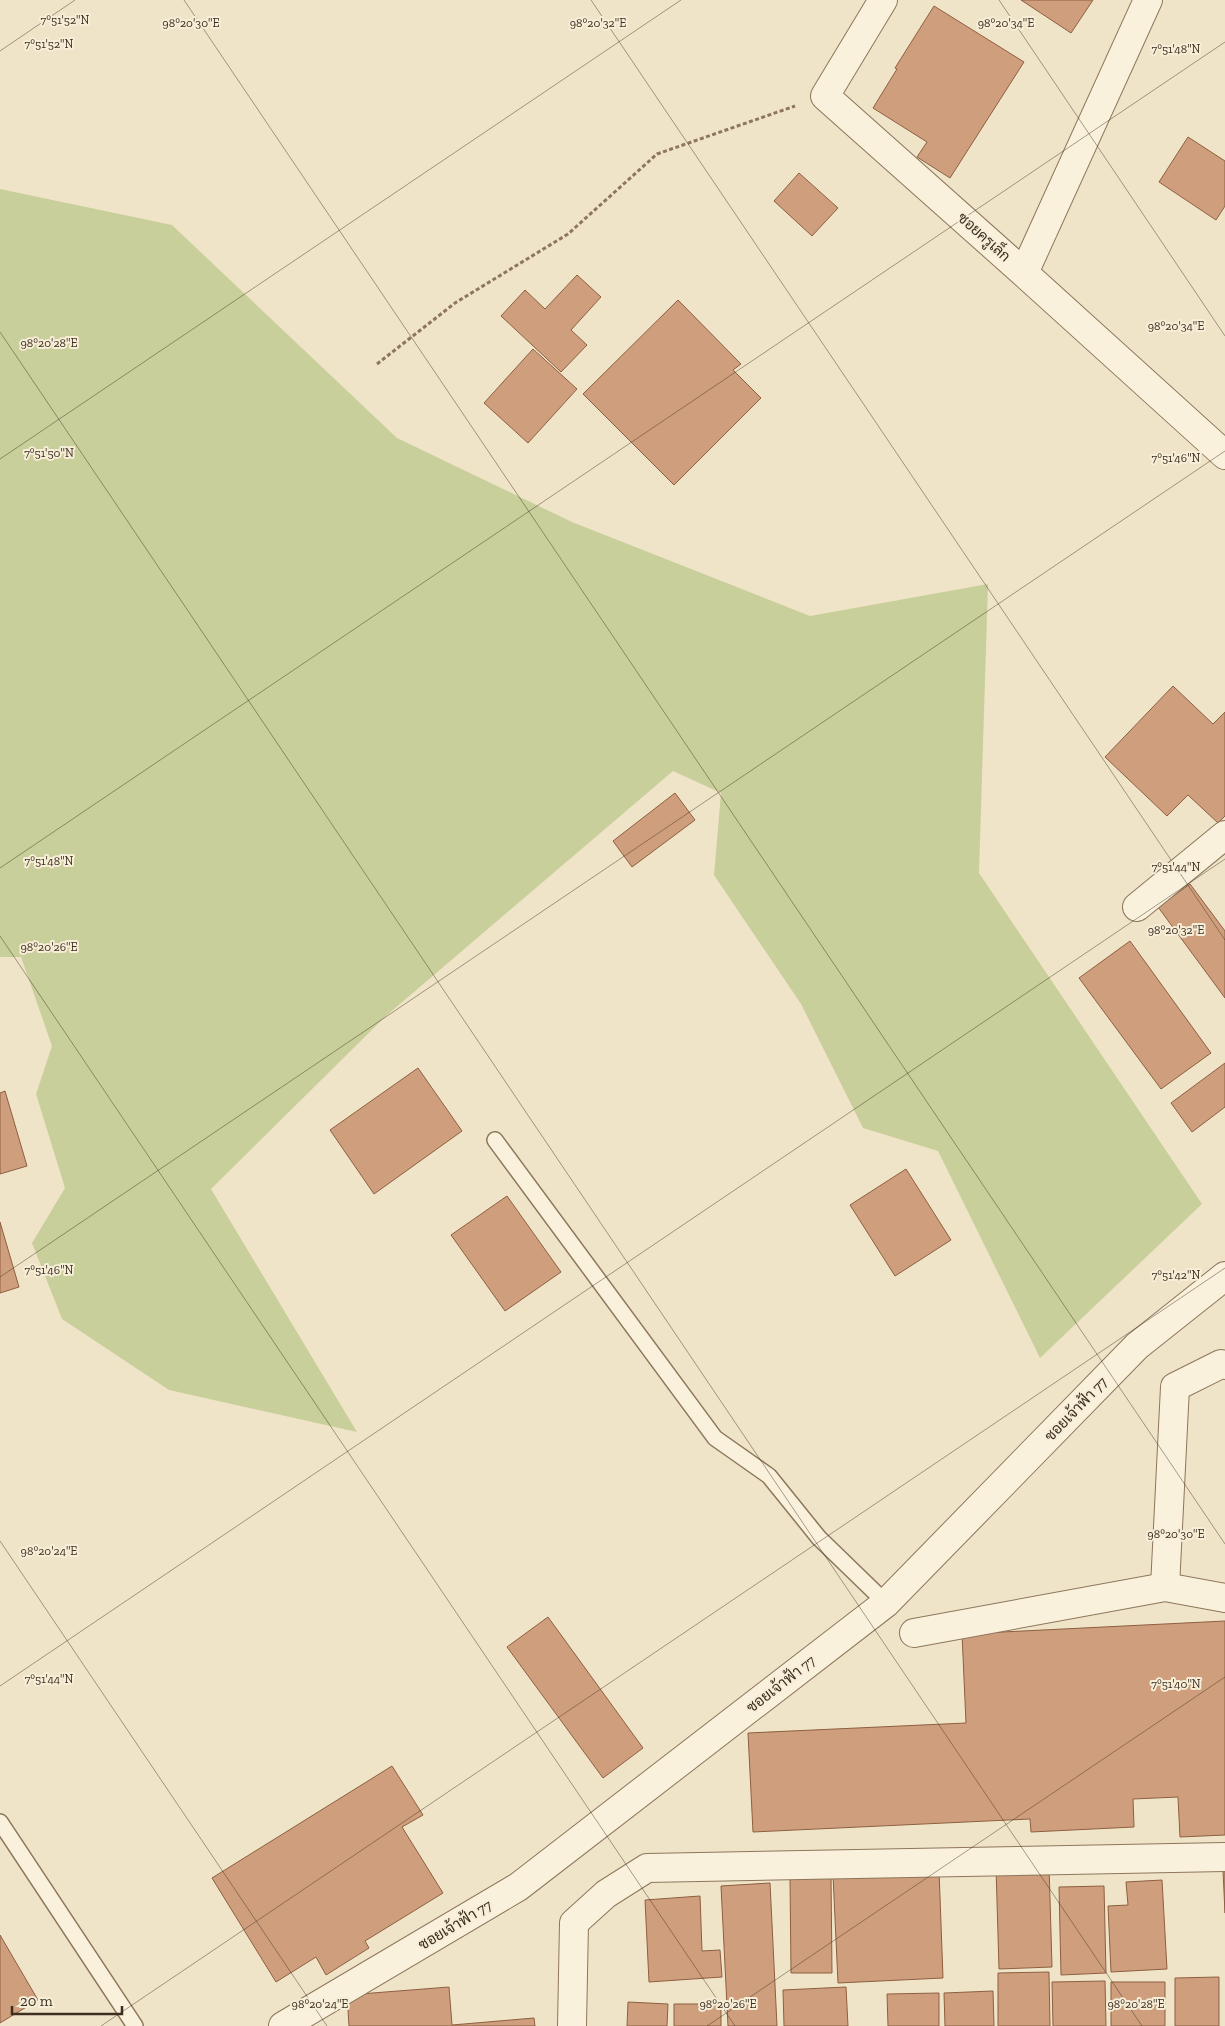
<svg xmlns="http://www.w3.org/2000/svg" width="1225" height="2026" font-family="'Zilla Slab',Sarabun,serif">
<style>
.green{fill:#c9cf9b}
.building{fill:#cf9f7d;stroke:#8d5f41}
.lines{fill:none;stroke-linecap:round;stroke-linejoin:round}
.lane-casing{stroke:#8d765c;stroke-width:18}
.street-casing{stroke:#8d765c;stroke-width:30}
.path{stroke:#8d765c;stroke-width:3;stroke-dasharray:4 2.5;stroke-linecap:butt}
.lane{stroke:#faf1dc;stroke-width:15}
.street{stroke:#faf1dc;stroke-width:28}
.ticks{fill:none;stroke:#3d2e20;stroke-width:1;stroke-opacity:0.45}
.labels{text-anchor:middle;dominant-baseline:central;stroke-width:4;stroke-linejoin:round;paint-order:stroke}
.street-label{font-size:15px;fill:#3d2e20;stroke:#f7eed8}
.ticks-label{font-size:12px;text-anchor:middle;fill:#3d2e20;stroke:#f7eed8;stroke-width:4;stroke-linejoin:round;paint-order:stroke}
</style>
<rect width="100%" height="100%" fill="#f0e4c8"/>
<path class="green" d="M0 189 172 225 397 438 572 522 810 616 988 584 979 873 1202 1204 1040 1358 938 1151 863 1128 801 1004 714 875 721 793 673 771 387 1015 211 1189 357 1432 169 1390 62 1319 32 1243 65 1188 36 1094 52 1046 21 957H0Z"/>
<path class="building" d="M1021 0H1093L1071 33Z
M934 6 1024 62 950 178 917 157 927 142 873 108 897 69 895 68Z
M1188 137 1225 161V206L1216 220 1159 182Z
M799 173 838 208 812 236 774 201Z
M577 275 601 297 571 330 587 345 561 372 501 316 525 290 545 309Z
M678 300 741 364 733 370 761 398 674 485 583 394Z
M533 349 577 389 528 443 484 403Z
M1173 686 1213 724 1225 712V816L1218 823 1188 795 1167 816 1105 757Z
M675 793 695 820 632 867 613 841Z
M1190 884 1225 931V998L1158 907Z
M1130 941 1211 1053 1161 1089 1079 978Z
M1225 1063V1107L1192 1132 1171 1103Z
M418 1068 462 1131 374 1194 330 1130Z
M5 1091 27 1166 0 1174V1093Z
M906 1169 951 1240 895 1276 850 1205Z
M507 1196 561 1272 505 1311 451 1235Z
M0 1222 19 1287 0 1293Z
M548 1617 643 1748 603 1778 507 1647Z
M1225 1621V1835L1180 1837 1178 1797 1133 1799 1134 1827 1031 1832 1030 1819 753 1832 748 1733 966 1723 962 1634Z
M392 1766 423 1815 402 1827 443 1893 365 1941 369 1948 326 1975 316 1957 276 1982 212 1878Z
M1049 1865 1052 1967 999 1969 996 1867Z
M939 1870 943 1978 838 1983 833 1875Z
M1223 1871H1225V1913Z
M831 1876 832 1973H791L790 1877Z
M1162 1880 1167 1969 1111 1972 1108 1906 1128 1905 1126 1882Z
M770 1883 777 2026H728L721 1886Z
M1104 1886 1106 1973 1061 1975 1059 1887Z
M700 1896 702 1951 720 1950 722 1977 649 1982 645 1900Z
M0 1935 38 2000 0 2023Z
M1049 1972 1050 2026H998V1973Z
M1219 1977V2026H1175V1978Z
M1105 1981 1106 2026H1053L1052 1982Z
M1111 1982H1165V2026H1111Z
M449 1987 452 2025 534 2018 535 2026H349L347 1995Z
M846 1987 848 2026H784L783 1990Z
M993 1991 994 2026H945L944 1993Z
M939 1993V2026H888L887 1994Z
M628 2002 668 2004 667 2026H627Z
M674 2004H721V2026H674Z"/>
<g class="lines">
<defs>
<path id="lane" d="M495 1140 715 1438 769 1476 819 1538 886 1603
M0 1822 135 2026"/>
<path id="street" d="M883 0 825 96 1024 273 1225 455
M1024 273 1148 0
M1137 907 1225 835
M1165 1587 1175 1387 1221 1364 1225 1365
M914 1633 1165 1587 1225 1598
M283 2026 518 1887 886 1603 1137 1346 1225 1276
M572 2026 574 1923 606 1894 647 1868 1225 1857"/>
</defs>
<use href="#lane" class="lane-casing"/>
<use href="#street" class="street-casing"/>
<path class="path" d="M377 364 455 303 568 234 657 154 795 106"/>
<use href="#lane" class="lane"/>
<use href="#street" class="street"/>
</g>
<path class="ticks" d="M184 0 1225 1544M591 0 1225 940M999 0 1225 336M0 51 75 0M0 332 1142 2026M0 459 681 0M0 868 1225 42M0 936 735 2026M0 1277 1225 451M0 1541 327 2026M0 1686 1225 859M101 2026 1225 1268M707 2026 1225 1677"/>
<g class="labels">
<g class="street-label">
<text transform="translate(984 237) rotate(42)">ซอยครูเล็ก</text>
<text transform="translate(1076 1409) rotate(-46)">ซอยเจ้าฟ้า 77</text>
<text transform="translate(781 1684) rotate(-38)">ซอยเจ้าฟ้า 77</text>
<text transform="translate(455 1925) rotate(-31)">ซอยเจ้าฟ้า 77</text>
</g>
</g>
<g class="ticks-label">
<text x="65" y="24">7°51'52"N</text>
<text x="191" y="27">98°20'30"E</text>
<text x="598" y="27">98°20'32"E</text>
<text x="1006" y="27">98°20'34"E</text>
<text x="49" y="48">7°51'52"N</text>
<text x="1176" y="53">7°51'48"N</text>
<text x="1176" y="330">98°20'34"E</text>
<text x="49" y="347">98°20'28"E</text>
<text x="49" y="457">7°51'50"N</text>
<text x="1176" y="462">7°51'46"N</text>
<text x="49" y="865">7°51'48"N</text>
<text x="1176" y="871">7°51'44"N</text>
<text x="1176" y="934">98°20'32"E</text>
<text x="49" y="951">98°20'26"E</text>
<text x="49" y="1274">7°51'46"N</text>
<text x="1176" y="1279">7°51'42"N</text>
<text x="1176" y="1538">98°20'30"E</text>
<text x="49" y="1555">98°20'24"E</text>
<text x="49" y="1683">7°51'44"N</text>
<text x="1176" y="1688">7°51'40"N</text>
<text x="320" y="2008">98°20'24"E</text>
<text x="728" y="2008">98°20'26"E</text>
<text x="1136" y="2008">98°20'28"E</text>
</g>
<path d="M12 2006v8h110v-8" fill="none" stroke="#3d2e20" stroke-width="2.5"/>
<text x="20" y="2006" font-size="15" fill="#3d2e20" stroke="#f7eed8" stroke-width="4" paint-order="stroke">20 m</text>
</svg>
